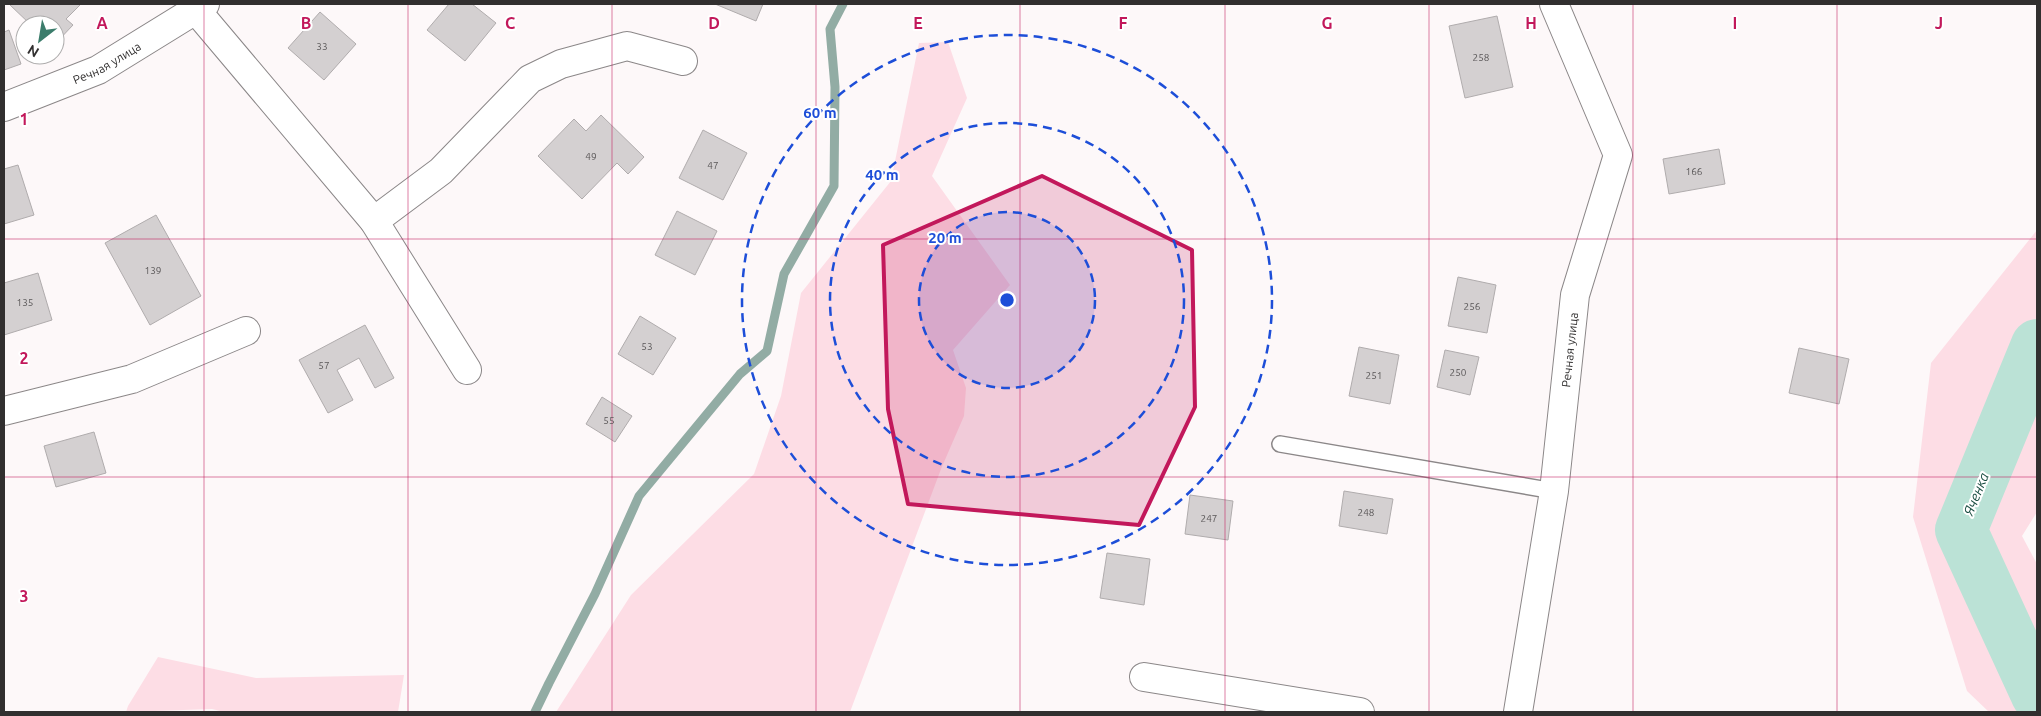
<svg xmlns="http://www.w3.org/2000/svg" width="2041" height="716" font-family="Ubuntu,sans-serif">
<style>
.green{fill:#fddde5}
.lines{fill:none;stroke-linecap:round;stroke-linejoin:round}
.stream{stroke:#92aca4;stroke-width:9}
.river{stroke:#bbe2d6;stroke-width:52}
.building{fill:#d4d0d1;stroke:#b0acad}
.service-casing{stroke:#8b8788;stroke-width:18}
.minor-casing{stroke:#8b8788;stroke-width:30}
.service{stroke:#fff;stroke-width:15}
.minor{stroke:#fff;stroke-width:28}
.marked{fill:#c2185b;fill-opacity:0.2;stroke:#c2185b;stroke-width:4;stroke-linejoin:round}
.grid{fill:none;stroke:#c2185b;stroke-width:1;stroke-opacity:0.55}
.ring{fill:none;stroke:#1d4ed8;stroke-width:2.5;stroke-dasharray:9 6}
.labels{text-anchor:middle;dominant-baseline:central;stroke-width:4;stroke-linejoin:round;paint-order:stroke}
.number-label{font-size:10px;fill:#5a5758}
.street-label{font-size:12px;fill:#312f2f;stroke:#fff}
.water-label{font-size:14px;font-style:italic;fill:#184c40;stroke:#fff}
.grid-label{font-size:16px;text-anchor:middle;font-weight:bold;fill:#c2185b;stroke:#fff;stroke-width:4;stroke-linejoin:round;paint-order:stroke}
.centre{fill:#1d4ed8;stroke:#fff;stroke-width:2.5}
.ring-label{font-size:15px;text-anchor:middle;font-weight:bold;fill:#1d4ed8;stroke:#fff;stroke-width:4;stroke-linejoin:round;paint-order:stroke}
</style>
<rect width="100%" height="100%" fill="#fdf8f9"/>
<path class="green" d="M948 42 967 98 932 176 1010 285 953 350 966 388 964 416 941 469 850 712H556L631 595 754 474 781 396 801 293 891 181 919 43Z
M2037 230V512L2022 536 2037 564V712H1989L1967 691 1913 517 1931 363Z
M158 657 256 678 404 675 398 712H224L212 709 126 712 128 706Z"/>
<g class="lines">
<path class="stream" d="M535 712 549 683 595 594 639 496 740 374 767 351 784 274 834 186 835 87 830 29 843 4"/>
<path class="river" d="M2037 345 1961 530 2037 695"/>
</g>
<path class="building" d="M9 4H81L66 19 73 25 55 44V25H31Z
M449 4H472L496 23 465 61 427 30Z
M715 4H763L756 21Z
M320 12 356 44 324 80 288 48Z
M1497 16 1513 87 1465 98 1449 26Z
M9 30 21 64 4 70V32Z
M601 115 644 157 628 174 617 163 582 199 538 156 574 119 586 131Z
M703 130 747 153 723 200 679 178Z
M1719 149 1725 184 1669 194 1663 159Z
M18 165 34 215 4 224V169Z
M677 211 717 231 695 275 655 255Z
M156 215 201 296 150 325 105 243Z
M38 273 52 320 4 335V283Z
M1458 277 1496 285 1487 333 1448 326Z
M640 316 676 338 653 375 618 354Z
M365 325 394 378 375 388 359 358 337 370 353 400 328 413 299 360Z
M1359 347 1399 355 1390 404 1349 396Z
M1799 348 1849 359 1839 404 1789 393Z
M1445 350 1479 357 1470 395 1437 387Z
M602 397 632 416 615 442 586 424Z
M94 432 106 473 56 487 44 446Z
M1344 491 1393 499 1387 534 1339 526Z
M1190 495 1233 501 1228 540 1185 534Z
M1107 553 1150 559 1144 605 1100 598Z"/>
<g class="lines">
<defs>
<path id="service" d="M1280 444 1554 491"/>
<g id="minor">
<path d="M196 10 374 221 467 370"/>
<path id="s1" d="M4 107 98 70 205 4"/>
<path d="M374 221 441 171 530 79 561 64 627 46 683 61"/>
<path d="M4 411 132 379 246 331"/>
<path d="M1144 677 1360 712"/>
<path id="s2" d="M1518 712 1554 491 1575 295 1618 155 1554 4"/>
</g>
</defs>
<use href="#service" class="service-casing"/>
<use href="#minor" class="minor-casing"/>
<use href="#service" class="service"/>
<use href="#minor" class="minor"/>
</g>
<path class="marked" d="M1042 176 1192 250 1195 407 1139 525 908 504 888 409 883 245Z"/>
<path class="grid" d="M204 4V712M408 4V712M612 4V712M816 4V712M1020 4V712M1225 4V712M1429 4V712M1633 4V712M1837 4V712M4 239H2037M4 477H2037"/>
<circle cx="1007" cy="300" r="88" fill="#1d4ed8" fill-opacity=".12"/>
<g class="ring">
<circle cx="1007" cy="300" r="88"/>
<circle cx="1007" cy="300" r="177"/>
<circle cx="1007" cy="300" r="265"/>
</g>
<g class="labels">
<g class="number-label">
<text x="322" y="46">33</text>
<text x="1481" y="57">258</text>
<text x="591" y="156">49</text>
<text x="713" y="165">47</text>
<text x="1694" y="171">166</text>
<text x="153" y="270">139</text>
<text x="25" y="302">135</text>
<text x="1472" y="306">256</text>
<text x="647" y="346">53</text>
<text x="324" y="365">57</text>
<text x="1458" y="372">250</text>
<text x="1374" y="375">251</text>
<text x="609" y="420">55</text>
<text x="1366" y="512">248</text>
<text x="1209" y="518">247</text>
</g>
<g class="street-label">
<text stroke="none"><textPath href="#s1" startOffset="112">Речная улица</textPath></text>
<text stroke="none"><textPath href="#s2" startOffset="366">Речная улица</textPath></text>
</g>
<g class="water-label">
<text transform="translate(1976 494) rotate(-68)">Яченка</text>
</g>
</g>
<g class="grid-label">
<text x="102" y="29">A</text>
<text x="306" y="29">B</text>
<text x="510" y="29">C</text>
<text x="714" y="29">D</text>
<text x="918" y="29">E</text>
<text x="1123" y="29">F</text>
<text x="1327" y="29">G</text>
<text x="1531" y="29">H</text>
<text x="1735" y="29">I</text>
<text x="1939" y="29">J</text>
<text x="24" y="125">1</text>
<text x="24" y="364">2</text>
<text x="24" y="602">3</text>
</g>
<circle cx="1007" cy="300" r="8" class="centre"/>
<g class="ring-label">
<text x="820" y="118">60 m</text>
<text x="882" y="180">40 m</text>
<text x="945" y="243">20 m</text>
</g>
<rect width="2041" height="716" fill="none" stroke="#312f2f" stroke-width="10"/>
<g transform="translate(40 40) rotate(211)"><circle r="24" fill="#ffffff" stroke="#adacac"/>
<path d="M0-4L9 19L0 12L-9 19Z" fill="#3b7c6b"/>
<text y="-8" font-size="14" font-weight="bold" text-anchor="middle" fill="#312f2f">N</text>
</g>
</svg>
